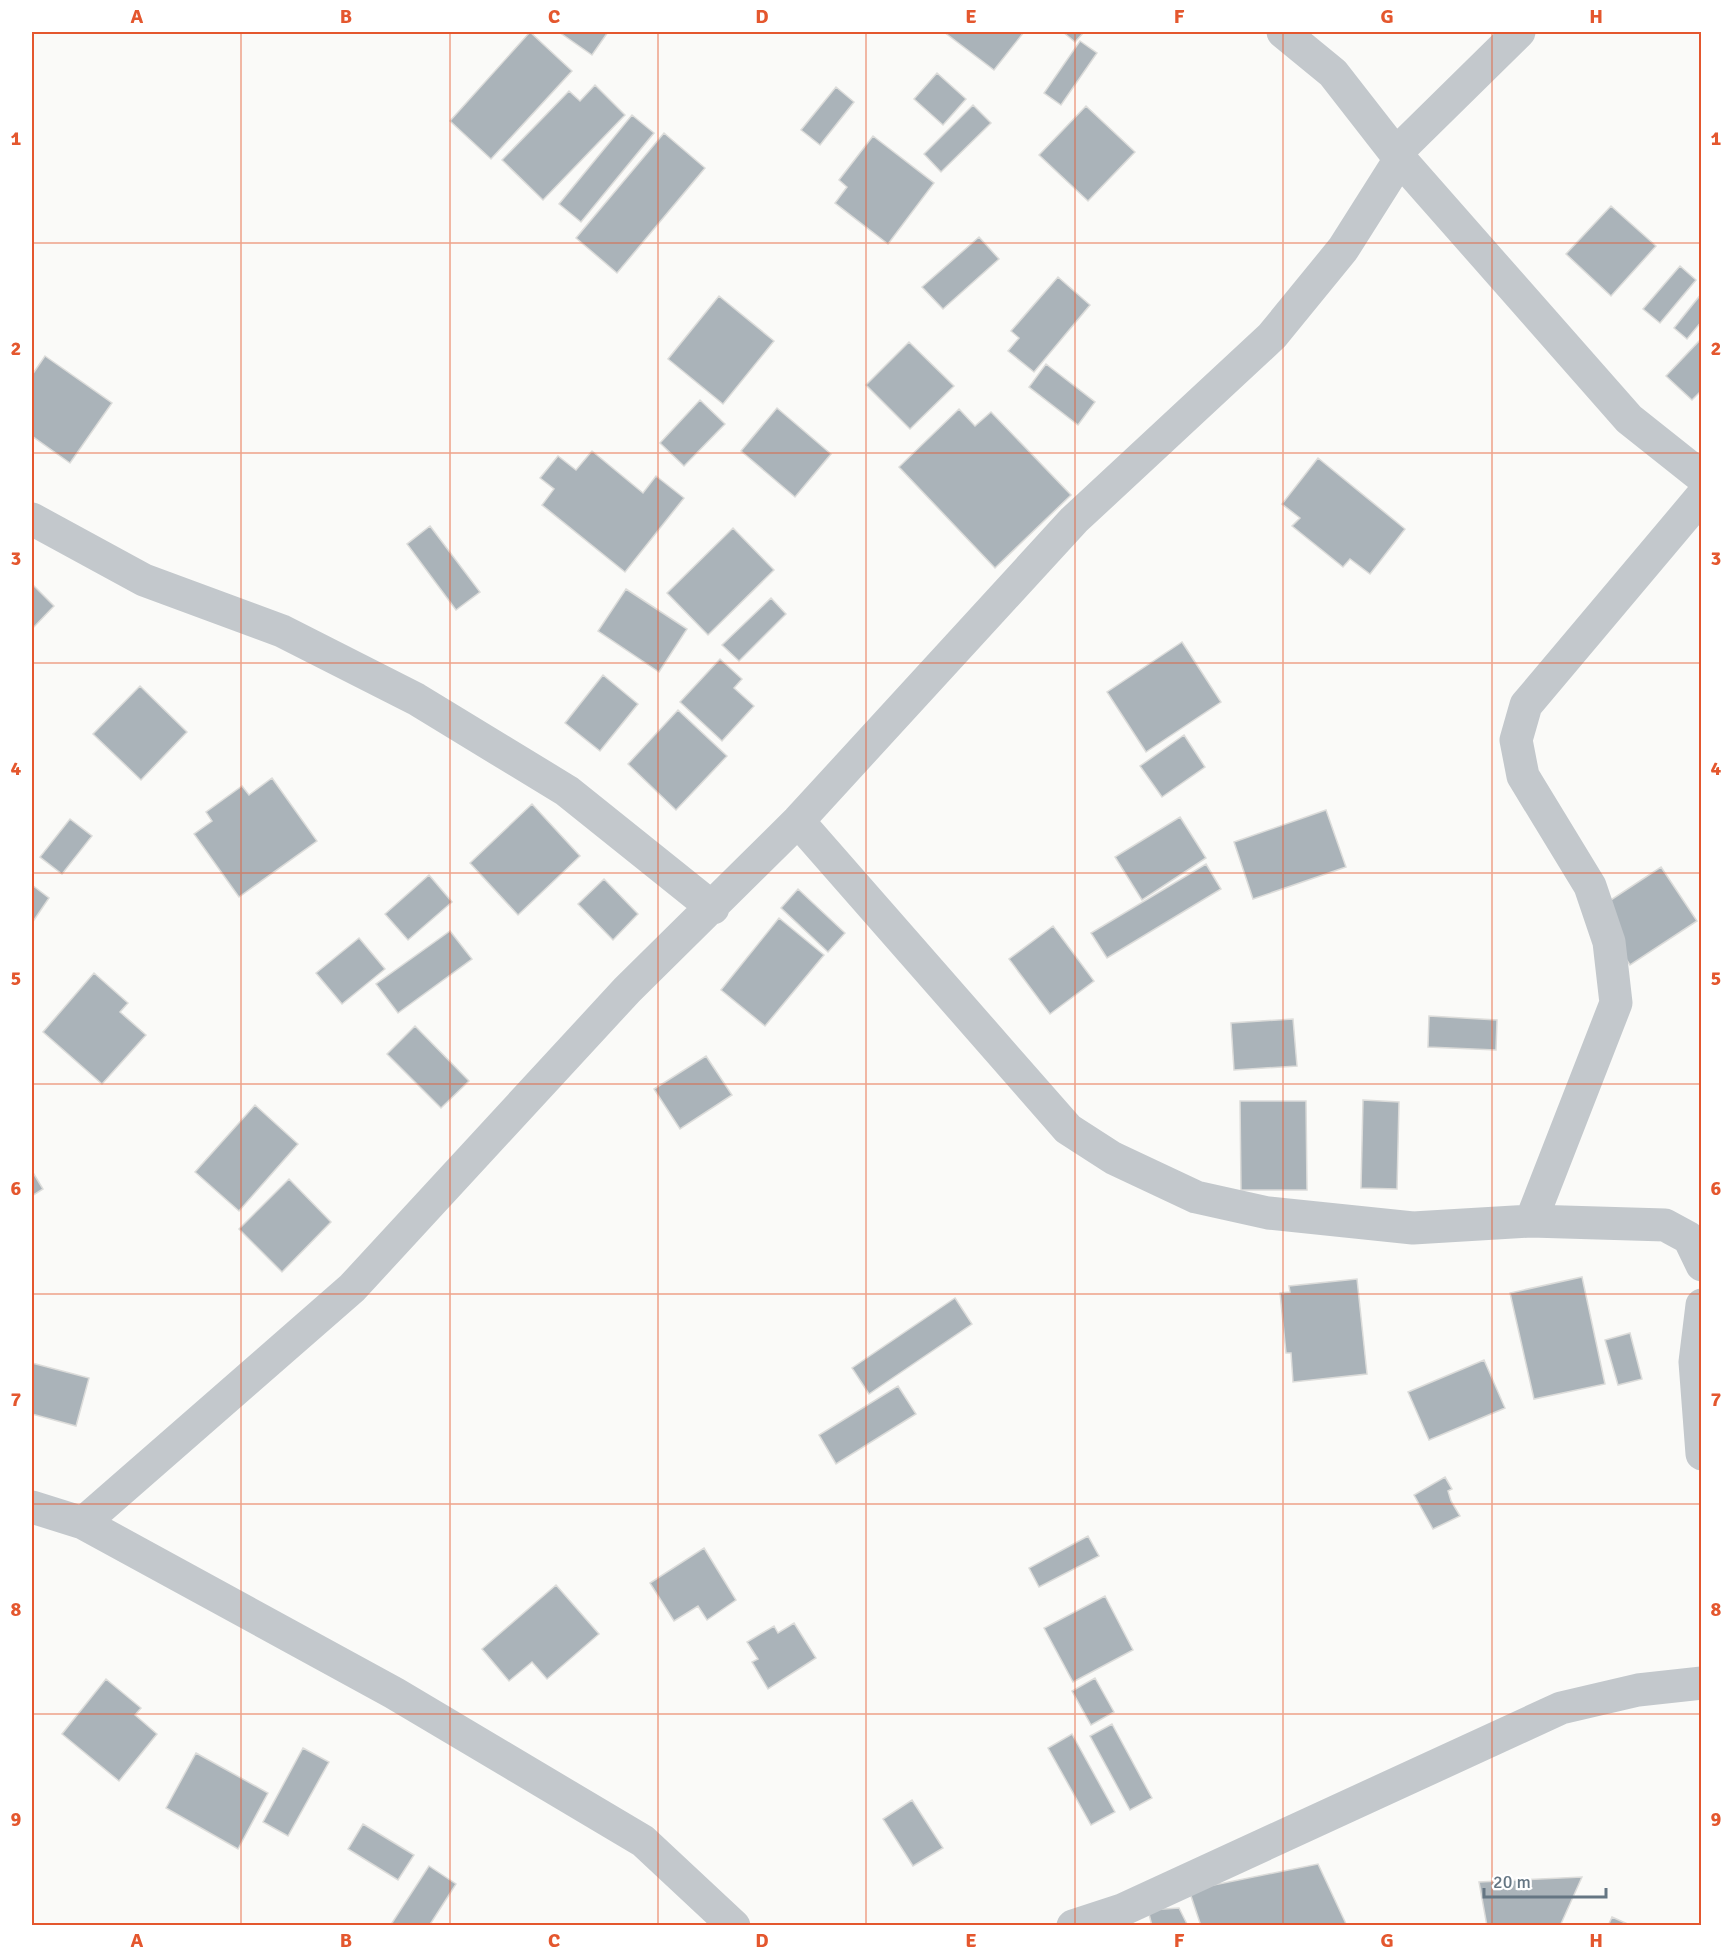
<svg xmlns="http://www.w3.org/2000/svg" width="1733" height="1957" font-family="Signika,sans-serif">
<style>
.building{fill:#aab3b9;stroke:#dcdcda;stroke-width:1.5}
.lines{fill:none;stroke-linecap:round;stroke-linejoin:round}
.minor{stroke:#c3c8cc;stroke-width:33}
.grid{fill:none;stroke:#e4572e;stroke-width:1.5;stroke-opacity:0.55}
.neatline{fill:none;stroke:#e4572e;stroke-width:2}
.grid-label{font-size:20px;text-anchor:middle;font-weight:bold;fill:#e4572e}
</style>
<rect width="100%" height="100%" fill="#fafaf8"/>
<path class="building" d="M530 32 572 71 491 159 450 121Z
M559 32H608L592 55Z
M944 32H1024L994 70Z
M1063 32H1084L1075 42Z
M1080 41 1097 53 1061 105 1044 93Z
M937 73 966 99 943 125 914 99Z
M595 85 625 115 543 200 502 160 569 91 580 101Z
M836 87 854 102 820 145 801 130Z
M973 105 991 123 941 172 924 154Z
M1086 106 1135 152 1088 201 1039 155Z
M632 115 654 133 581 222 559 204Z
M664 133 705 168 617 273 576 238Z
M873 136 934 183 888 244 835 203 847 187 839 180Z
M1611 206 1656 246 1611 296 1566 254Z
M979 237 999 259 943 309 922 287Z
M1680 266 1696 280 1660 323 1643 309Z
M1058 277 1090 305 1034 372 1008 351 1019 338 1011 331Z
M1702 293V321L1687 339 1674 328Z
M719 296 774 341 723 404 668 359Z
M1702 338V390L1692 400 1666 376Z
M909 342 954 386 910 429 866 385Z
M45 356 112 403 70 463 32 436V375Z
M1046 364 1095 402 1078 425 1029 387Z
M700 400 725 424 684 466 660 443Z
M777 408 831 454 795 497 741 451Z
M959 409 975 426 991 412 1071 495 995 568 899 467Z
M592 451 643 493 656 476 684 498 625 572 542 505 554 489 540 478 558 456 576 470Z
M1318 458 1405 529 1370 574 1350 559 1343 567 1292 526 1300 518 1282 504Z
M430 526 480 592 456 610 407 544Z
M733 528 774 570 708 635 667 593Z
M32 584 54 606 32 629Z
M626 589 687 629 659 672 598 631Z
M771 598 786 614 739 661 722 645Z
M1182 642 1221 702 1146 752 1107 692Z
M720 659 742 679 734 688 754 706 722 741 680 702Z
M603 675 638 704 600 751 565 723Z
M140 686 187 732 141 780 93 734Z
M678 710 727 756 676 810 628 764Z
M1184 735 1205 767 1162 797 1140 766Z
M272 778 317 841 239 897 194 834 212 821 206 812 242 786 249 795Z
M532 804 580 856 518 915 470 863Z
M1326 810 1346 867 1253 899 1234 842Z
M1180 817 1206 858 1142 900 1115 857Z
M70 819 92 836 62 874 40 857Z
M1206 864 1221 889 1107 958 1091 933Z
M1661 867 1697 921 1630 965 1594 911Z
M429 875 452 902 408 940 385 914Z
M604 879 638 914 613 940 578 904Z
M32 885 49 898 32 923Z
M798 889 845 933 828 952 781 908Z
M779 918 824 955 765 1026 721 990Z
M1053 926 1094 981 1050 1014 1009 959Z
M450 931 472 959 398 1013 376 984Z
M359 938 385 969 342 1004 316 973Z
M94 973 128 1003 120 1012 146 1035 102 1084 43 1032Z
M1429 1016 1497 1020 1496 1050 1428 1047Z
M1293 1019 1297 1066 1234 1070 1231 1023Z
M415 1026 469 1081 441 1108 387 1054Z
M706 1056 732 1095 680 1129 654 1089Z
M1363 1100 1399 1102 1397 1189 1361 1188Z
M1240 1101H1306L1307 1190H1241Z
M255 1105 298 1144 239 1211 195 1172Z
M32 1171 43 1189 32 1196Z
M289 1179 331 1222 282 1272 239 1229Z
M1582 1277 1605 1384 1534 1399 1510 1293Z
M1357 1279 1367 1374 1293 1382 1291 1353H1286L1280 1293 1290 1292 1289 1286Z
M955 1298 972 1324 869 1394 852 1368Z
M1630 1333 1642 1379 1618 1385 1605 1340Z
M1484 1360 1505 1408 1429 1440 1408 1392Z
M32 1363 89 1378 76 1426 32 1414Z
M898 1386 916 1414 836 1464 819 1435Z
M1445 1477 1452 1489 1448 1491 1451 1501 1460 1516 1433 1529 1414 1495Z
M1088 1536 1099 1556 1039 1587 1029 1568Z
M704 1548 736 1600 707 1620 698 1606 674 1621 650 1583Z
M556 1585 599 1634 547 1679 532 1662 509 1681 482 1649Z
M1105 1596 1133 1650 1073 1682 1044 1628Z
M794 1623 816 1658 768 1689 752 1662 758 1659 747 1642 774 1626 778 1633Z
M1095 1678 1114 1712 1091 1725 1072 1691Z
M106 1679 141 1708 135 1715 157 1734 119 1781 62 1734Z
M1112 1724 1152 1798 1130 1810 1090 1736Z
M1072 1734 1115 1812 1091 1825 1048 1748Z
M303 1748 329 1762 288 1836 263 1822Z
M196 1753 268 1793 238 1849 166 1808Z
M912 1800 943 1848 913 1866 883 1819Z
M363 1824 414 1855 398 1880 348 1849Z
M1318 1864 1347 1926H1201L1189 1890Z
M429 1866 456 1884 429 1926H390Z
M1582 1877 1560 1926H1487L1479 1882Z
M1179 1908 1188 1926H1152L1148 1910Z
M1612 1917 1632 1926H1608Z"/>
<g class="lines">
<path class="minor" d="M1283 32 1333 73 1400 159 1629 419 1702 477
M32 519 144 580 282 631 416 699 567 791 713 908
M798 821 1068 1129 1113 1158 1196 1197 1268 1213 1413 1228 1531 1221 1665 1225 1689 1238 1702 1265
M1531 1221 1616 1003 1609 942 1590 886 1523 776 1516 740 1526 705 1702 496
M1702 1305 1695 1362 1702 1454
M32 1507 83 1523 394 1693 643 1841 734 1926
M83 1523 352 1288 627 990 798 821 1074 520 1272 336 1343 249 1400 159 1398 151 1519 32
M1073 1926 1122 1910 1561 1708 1638 1690 1702 1683"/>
</g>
<path class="grid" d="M241 32V1926M450 32V1926M658 32V1926M866 32V1926M1075 32V1926M1283 32V1926M1492 32V1926M32 243H1702M32 453H1702M32 663H1702M32 873H1702M32 1084H1702M32 1294H1702M32 1504H1702M32 1714H1702"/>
<rect width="1733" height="1957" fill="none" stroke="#ffffff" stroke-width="66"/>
<path d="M1484 1888v9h122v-9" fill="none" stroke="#657683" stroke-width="3"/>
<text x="1493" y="1888" font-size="18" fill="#657683" stroke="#ffffff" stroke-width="4.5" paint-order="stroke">20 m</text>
<rect x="33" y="33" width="1667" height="1891" class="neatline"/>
<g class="grid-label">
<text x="137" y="23">A</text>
<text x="346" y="23">B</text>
<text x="554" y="23">C</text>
<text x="762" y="23">D</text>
<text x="971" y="23">E</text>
<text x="1179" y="23">F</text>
<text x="1387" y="23">G</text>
<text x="1596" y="23">H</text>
<text x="16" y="145">1</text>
<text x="1716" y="145">1</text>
<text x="16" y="355">2</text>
<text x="1716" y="355">2</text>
<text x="16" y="565">3</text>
<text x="1716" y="565">3</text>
<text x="16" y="775">4</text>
<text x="1716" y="775">4</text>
<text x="16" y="985">5</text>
<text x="1716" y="985">5</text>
<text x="16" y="1195">6</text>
<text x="1716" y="1195">6</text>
<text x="16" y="1406">7</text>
<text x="1716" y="1406">7</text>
<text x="16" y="1616">8</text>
<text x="1716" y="1616">8</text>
<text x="16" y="1826">9</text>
<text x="1716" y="1826">9</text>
<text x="137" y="1947">A</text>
<text x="346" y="1947">B</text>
<text x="554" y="1947">C</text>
<text x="762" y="1947">D</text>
<text x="971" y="1947">E</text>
<text x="1179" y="1947">F</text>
<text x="1387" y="1947">G</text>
<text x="1596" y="1947">H</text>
</g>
</svg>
